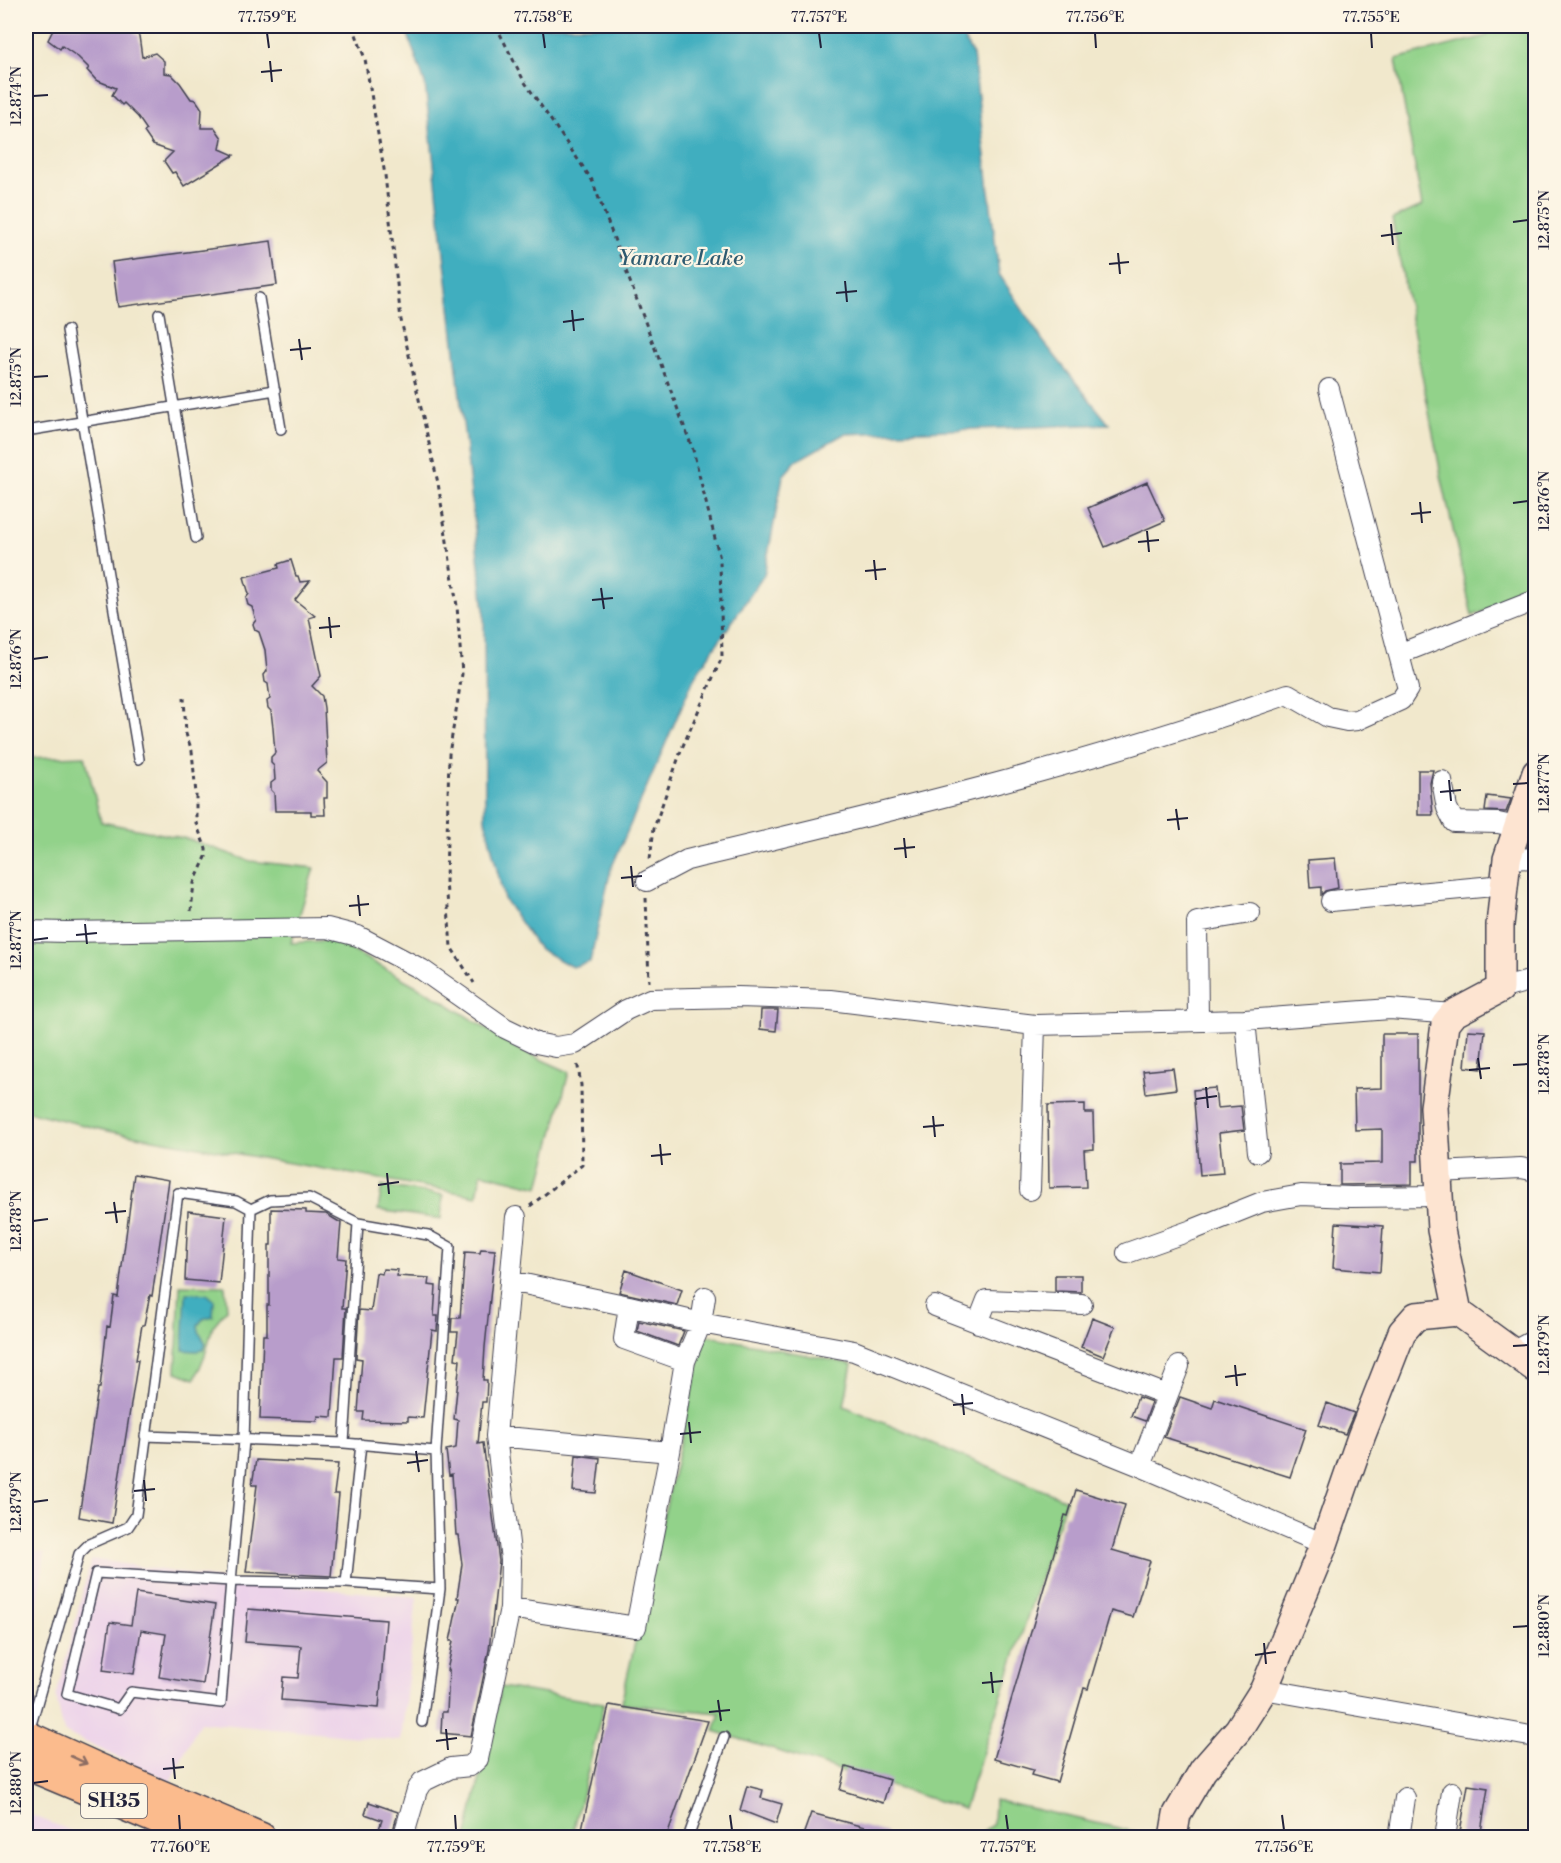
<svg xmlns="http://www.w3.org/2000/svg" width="1561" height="1863" font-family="'Libre Bodoni',serif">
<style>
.built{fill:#ecd1ea}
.green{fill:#92d28a;stroke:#5a7a62;stroke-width:1.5}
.water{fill:#41aebf;stroke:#32687d;stroke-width:1.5}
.building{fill:#b89dcb}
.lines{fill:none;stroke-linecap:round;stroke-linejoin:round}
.lane-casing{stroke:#414051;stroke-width:12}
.street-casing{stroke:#414051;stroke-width:22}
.secondary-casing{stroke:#414051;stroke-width:30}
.primary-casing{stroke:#414051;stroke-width:33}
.path{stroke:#414051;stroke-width:3;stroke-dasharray:4.5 4.5;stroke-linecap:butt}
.lane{stroke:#fff;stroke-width:9}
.street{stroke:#fff;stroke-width:20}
.secondary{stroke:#fde4d1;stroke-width:27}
.primary{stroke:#fbbb8d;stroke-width:30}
.oneway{stroke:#8e6e64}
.ticks{fill:none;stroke:#22223b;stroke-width:2}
.labels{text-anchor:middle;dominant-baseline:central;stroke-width:4.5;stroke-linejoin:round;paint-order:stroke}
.shield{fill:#fcf5e5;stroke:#63616e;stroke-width:1.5}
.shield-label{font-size:20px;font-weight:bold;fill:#22223b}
.water-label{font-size:22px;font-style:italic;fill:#2e5a70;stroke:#fcf5e5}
.neatline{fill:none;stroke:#22223b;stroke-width:2}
.ticks-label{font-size:15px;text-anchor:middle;fill:#22223b}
</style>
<rect width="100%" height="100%" fill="#fcf5e5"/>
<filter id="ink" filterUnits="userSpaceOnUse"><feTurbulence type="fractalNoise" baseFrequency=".0167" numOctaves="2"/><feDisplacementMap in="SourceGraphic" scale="12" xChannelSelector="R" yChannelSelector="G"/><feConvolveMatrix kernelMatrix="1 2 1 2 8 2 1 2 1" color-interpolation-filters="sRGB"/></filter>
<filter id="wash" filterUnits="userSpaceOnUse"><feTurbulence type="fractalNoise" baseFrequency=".008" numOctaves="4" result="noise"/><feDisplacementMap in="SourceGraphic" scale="24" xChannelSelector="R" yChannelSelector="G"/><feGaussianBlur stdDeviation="1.35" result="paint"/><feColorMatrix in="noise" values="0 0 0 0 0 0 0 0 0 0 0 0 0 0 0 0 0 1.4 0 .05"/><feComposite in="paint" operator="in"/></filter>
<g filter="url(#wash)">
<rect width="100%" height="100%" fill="#f1e8cc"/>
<path class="built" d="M26 1549 45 1553 26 1684Z
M91 1559 231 1581 417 1597 401 1741 200 1722 170 1782 64 1732 56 1697Z
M26 1813 87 1837H26Z"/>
<path class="green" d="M1489 26H1535V592L1472 616 1442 480 1392 219 1422 206 1396 59 1487 36Z
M85 756 101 822 188 839 250 861 314 868 291 943 333 940 440 999 516 1048 569 1072 539 1187 481 1173 477 1196 108 1131 26 1111V758Z
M382 1186 443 1195 441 1219 378 1210Z
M180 1285 225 1286 227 1309 213 1326 205 1355 195 1379 176 1372Z
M705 1335 852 1364 844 1406 1066 1500 964 1809 714 1731 720 1713 621 1704Z
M501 1687 604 1703 572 1837 466 1838Z
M994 1800 1154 1836 1153 1838 975 1837 993 1824Z"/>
<path class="water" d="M405 26H956L973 55 999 274 1043 341 1109 424 844 434 796 461 783 476 764 575 695 676 611 869 590 962 572 967 538 948 504 899 485 820 484 610 425 84Z
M186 1293 207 1294 214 1300 213 1316 203 1319 198 1325 199 1331 206 1344 203 1350 196 1351 183 1350Z"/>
<g id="blocks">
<path class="building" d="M55 26H119L122 29H131L139 36 142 57 155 53 164 61V73L171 74 180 83 191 99 196 100 202 109 201 128H215L222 138 220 149 234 155 184 186 175 172 172 173 164 161 173 152 153 145 144 132 147 130 138 117 124 103 122 105 112 95 116 88 96 80 87 70 89 68 78 57 62 46 60 49 48 40Z
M271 241 277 285 118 307 112 262Z
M1147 482 1165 521 1105 547 1088 508Z
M291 560 296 576H298L300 582 310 581 295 600 315 616 309 618 321 676 312 686 322 696 324 708 327 763 317 771 327 782V798H324L325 815H311V811H275L274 793 271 790V783L275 780 274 766 271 763V757L275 753 273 728 271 711 268 708 267 701 270 699 268 684 265 682 264 675 267 671 265 650 259 632 255 630 253 624 256 620 252 607 248 605 246 598 249 594 244 577 279 568 278 564Z
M1418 770H1433L1430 783 1433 815H1418Z
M1487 796 1511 799 1506 812 1485 811Z
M1335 858 1338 888 1325 891 1321 895V887L1310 888 1308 860Z
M761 1010H778L776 1031 760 1029Z
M1468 1030 1485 1031 1481 1069 1465 1067Z
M1382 1034H1418V1161H1412V1184L1340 1185V1164L1382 1163V1129L1355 1130 1354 1089 1382 1088Z
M1173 1068 1176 1089 1146 1093 1143 1071Z
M1215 1088 1217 1108 1241 1106 1244 1130 1219 1133 1223 1173 1200 1175 1193 1090Z
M1085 1104V1113H1093L1094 1149 1084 1150 1086 1187 1049 1188 1048 1105Z
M134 1174 169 1180 152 1296 150 1295 144 1325H142L136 1360H138L112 1523 79 1517 98 1388H100L107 1326 110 1327 114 1296 118 1297Z
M271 1209 306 1210V1213L326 1214 341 1223 338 1258 346 1259 342 1308H346L343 1357H336L332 1417 318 1416 317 1421 260 1419 263 1335H267V1305H269V1245H271Z
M188 1211 226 1216 219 1283 185 1280Z
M1336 1223 1383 1226 1380 1272 1333 1268Z
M481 1249 495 1250 485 1347 483 1380H487L486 1402H482L478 1444 483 1443 499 1561 489 1650 471 1736 441 1733 442 1712H447L449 1671H447L453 1641H450L459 1598H457L462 1564 458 1535H456L452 1474 449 1475 446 1450 456 1448 458 1420 454 1419 460 1360 455 1359 458 1332H451L452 1318H460L465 1252 480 1253Z
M383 1269 398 1270 397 1276 429 1278 428 1285 436 1286 434 1316H438L437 1331 432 1330 423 1418 408 1417V1421L363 1420 364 1412H358L362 1359 356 1358 359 1310 371 1311 376 1273 382 1274Z
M626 1270 682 1290 677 1305 619 1292Z
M1055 1275H1081V1292L1055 1291Z
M1092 1318 1115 1327 1103 1356 1081 1347Z
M639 1321 684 1331 678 1346 637 1331Z
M1138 1397 1152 1402 1145 1421 1131 1416Z
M1180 1397 1212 1408 1215 1399 1306 1429 1290 1477 1164 1437Z
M1327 1403 1354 1413 1345 1434 1319 1425Z
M576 1455 600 1458 596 1493 573 1491Z
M256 1460 338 1464 334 1494H339L331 1576 246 1572 257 1485H252Z
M1076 1490 1125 1505 1112 1550 1150 1561 1133 1617 1111 1611 1088 1689 1084 1688 1057 1782 1031 1775 1033 1770 994 1759 1065 1515 1068 1516Z
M136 1593 215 1605 203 1684 159 1677 166 1634 141 1630 134 1674 103 1670 110 1622 131 1625Z
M248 1609 386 1620 379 1708 281 1700 283 1677 298 1678 301 1646 245 1642Z
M609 1705 708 1721 666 1838H580Z
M846 1767 890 1780 883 1803 840 1790Z
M1468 1785 1488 1788 1480 1838H1459Z
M747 1786 763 1790 761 1798 782 1804 776 1824 740 1810Z
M369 1802 398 1812 391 1838H376L382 1820 365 1814Z
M811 1813 887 1833 886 1838H802Z"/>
</g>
</g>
<g filter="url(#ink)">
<use href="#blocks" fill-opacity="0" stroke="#414051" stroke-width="1.5"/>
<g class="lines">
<defs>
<path id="lane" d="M259 298 281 429
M159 314 196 538
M67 330 139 759
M26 431 275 390
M145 1436 344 1443 436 1451
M344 1443 358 1223
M96 1573 231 1581 221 1703 131 1692 119 1709 67 1694Z
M346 1583 361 1444
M422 1722 440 1589 436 1451 450 1247 428 1235 358 1223 309 1198 270 1200 251 1209 244 1441 231 1581 346 1583 440 1589
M29 1732 79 1554 89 1544 128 1527 136 1515 178 1193 236 1201 251 1209
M688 1838 724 1737"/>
<path id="street" d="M1399 654 1536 600
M1442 781 1447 808 1454 822 1498 823 1517 827
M1507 859 1536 858
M647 881 687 860C888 812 1092 764 1288 694L1328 717 1347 721 1357 720 1401 700 1408 689 1329 389
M1331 901 1504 885
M26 931 66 932 327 928 358 936 421 969 505 1028 536 1043 556 1047 575 1044 626 1010 650 999 738 997 830 1000 1035 1025 1245 1020 1390 1009 1453 1014
M1500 989 1536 979
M1198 1020 1197 922 1250 913
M1245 1020 1258 1152
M1438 1172 1521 1168 1536 1171
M1030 1190 1035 1025
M1127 1253 1192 1230 1262 1202 1301 1195 1351 1197 1439 1196
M510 1281 629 1306 624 1339 685 1361
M629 1306 701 1323 854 1351 1140 1466 1324 1544
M935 1306 1167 1395
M978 1323 987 1300 1082 1304
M1512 1352 1536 1339
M496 1436 670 1452 685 1361 701 1323 705 1297
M1140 1466 1179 1366
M510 1608 636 1627 670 1452
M1264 1689 1536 1737
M403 1838 417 1790 422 1782 451 1768 470 1766 478 1759 510 1608 511 1560 496 1436 516 1217
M1399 1838 1405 1798
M1445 1838 1452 1792"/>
<path id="secondary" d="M1536 773 1507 859 1500 925V989L1453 1014 1445 1024 1434 1107 1441 1230 1458 1312 1536 1369
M1173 1838 1177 1814 1203 1770 1238 1730 1264 1689 1324 1544 1361 1437 1402 1332 1416 1316 1458 1312"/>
<path id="primary" d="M26 1736 99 1769 261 1838
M26 1764 203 1838"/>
</defs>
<use href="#lane" class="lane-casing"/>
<use href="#street" class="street-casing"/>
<use href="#secondary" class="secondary-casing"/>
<use href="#primary" class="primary-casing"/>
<path class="path" d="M353 26 365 59 385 175 401 320 438 483 457 606 462 674 449 754 446 881 451 947 474 983
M496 26 524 81 592 180 693 450 720 559 722 657 682 748 654 828 650 859
M184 697 186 734 192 751 196 794V823L206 849V857L194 883 191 911
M646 898 649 982
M530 1206 582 1165 581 1085 577 1061"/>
<use href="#lane" class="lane"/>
<use href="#street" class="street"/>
<use href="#secondary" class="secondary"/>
<use href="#primary" class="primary"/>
</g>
<defs><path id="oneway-shaft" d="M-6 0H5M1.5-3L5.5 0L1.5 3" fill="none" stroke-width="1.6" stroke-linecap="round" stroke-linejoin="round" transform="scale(1.5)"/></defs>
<use class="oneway" href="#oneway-shaft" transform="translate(79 1760) rotate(25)"/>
</g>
<path class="ticks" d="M267 33 269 48M543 33 545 48M819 33 821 48M1095 33 1096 48M1371 33 1372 48M270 61 272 82M261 72 282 70M33 96 48 95M1513 222 1528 220M1391 224 1393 245M1381 236 1402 233M1118 253 1120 274M1109 264 1129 262M845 281 847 302M836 293 857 291M572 310 574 331M563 322 584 319M299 339 302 360M290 350 311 348M33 377 48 376M1420 502 1422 523M1513 503 1528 501M1411 514 1431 512M1147 531 1149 552M1138 542 1159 540M874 560 876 580M865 571 886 569M601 588 604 609M592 600 613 598M329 617 331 638M319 628 340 626M33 659 48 657M1449 780 1451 801M1513 784 1528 783M1440 792 1461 790M1176 809 1179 830M1167 820 1188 818M904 838 906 858M894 849 915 847M631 866 633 887M621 878 642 876M358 895 360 916M349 906 369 904M85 924 87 944M76 935 97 933M33 940 48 938M1478 1058 1481 1079M1513 1065 1528 1064M1469 1070 1490 1068M1206 1087 1208 1108M1196 1099 1217 1096M933 1116 935 1137M923 1127 944 1125M660 1144 662 1165M651 1156 671 1154M387 1173 389 1194M378 1185 399 1182M114 1202 117 1223M105 1213 126 1211M33 1221 48 1219M1513 1346 1528 1345M1235 1365 1237 1386M1225 1377 1246 1374M962 1394 964 1415M953 1405 973 1403M689 1422 691 1443M680 1434 701 1432M416 1451 419 1472M407 1463 428 1460M144 1480 146 1501M134 1491 155 1489M33 1502 48 1500M1513 1627 1528 1626M1264 1643 1266 1664M1255 1655 1276 1652M991 1672 993 1693M982 1683 1003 1681M718 1700 721 1721M709 1712 730 1710M446 1729 448 1750M436 1741 457 1738M173 1758 175 1779M163 1769 184 1767M33 1783 48 1781M179 1815 180 1830M455 1815 456 1830M730 1815 732 1830M1006 1815 1008 1830M1282 1815 1284 1830"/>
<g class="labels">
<rect class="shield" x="81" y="1784" width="66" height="34" rx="4.5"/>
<g class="shield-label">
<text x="114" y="1801">SH35</text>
</g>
<g class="water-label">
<text x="681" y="258">Yamare Lake</text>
</g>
</g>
<rect width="1561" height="1863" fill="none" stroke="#fcf5e5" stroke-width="66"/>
<rect x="33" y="33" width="1495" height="1797" class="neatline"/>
<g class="ticks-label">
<text x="267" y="22">77.759°E</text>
<text x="543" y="22">77.758°E</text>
<text x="819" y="22">77.757°E</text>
<text x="1095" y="22">77.756°E</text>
<text x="1371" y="22">77.755°E</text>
<text transform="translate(16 96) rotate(-90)" y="5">12.874°N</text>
<text transform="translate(1544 220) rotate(-90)" y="5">12.875°N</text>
<text transform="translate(16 377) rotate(-90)" y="5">12.875°N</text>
<text transform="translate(1544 501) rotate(-90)" y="5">12.876°N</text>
<text transform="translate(16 659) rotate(-90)" y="5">12.876°N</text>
<text transform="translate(1544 783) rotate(-90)" y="5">12.877°N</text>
<text transform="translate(16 940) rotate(-90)" y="5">12.877°N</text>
<text transform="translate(1544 1064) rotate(-90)" y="5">12.878°N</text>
<text transform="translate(16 1221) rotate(-90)" y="5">12.878°N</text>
<text transform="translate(1544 1345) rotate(-90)" y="5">12.879°N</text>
<text transform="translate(16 1502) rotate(-90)" y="5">12.879°N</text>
<text transform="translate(1544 1626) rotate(-90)" y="5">12.880°N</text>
<text transform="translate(16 1783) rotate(-90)" y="5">12.880°N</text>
<text x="180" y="1852">77.760°E</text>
<text x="456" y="1852">77.759°E</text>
<text x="732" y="1852">77.758°E</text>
<text x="1008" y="1852">77.757°E</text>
<text x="1284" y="1852">77.756°E</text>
</g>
</svg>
